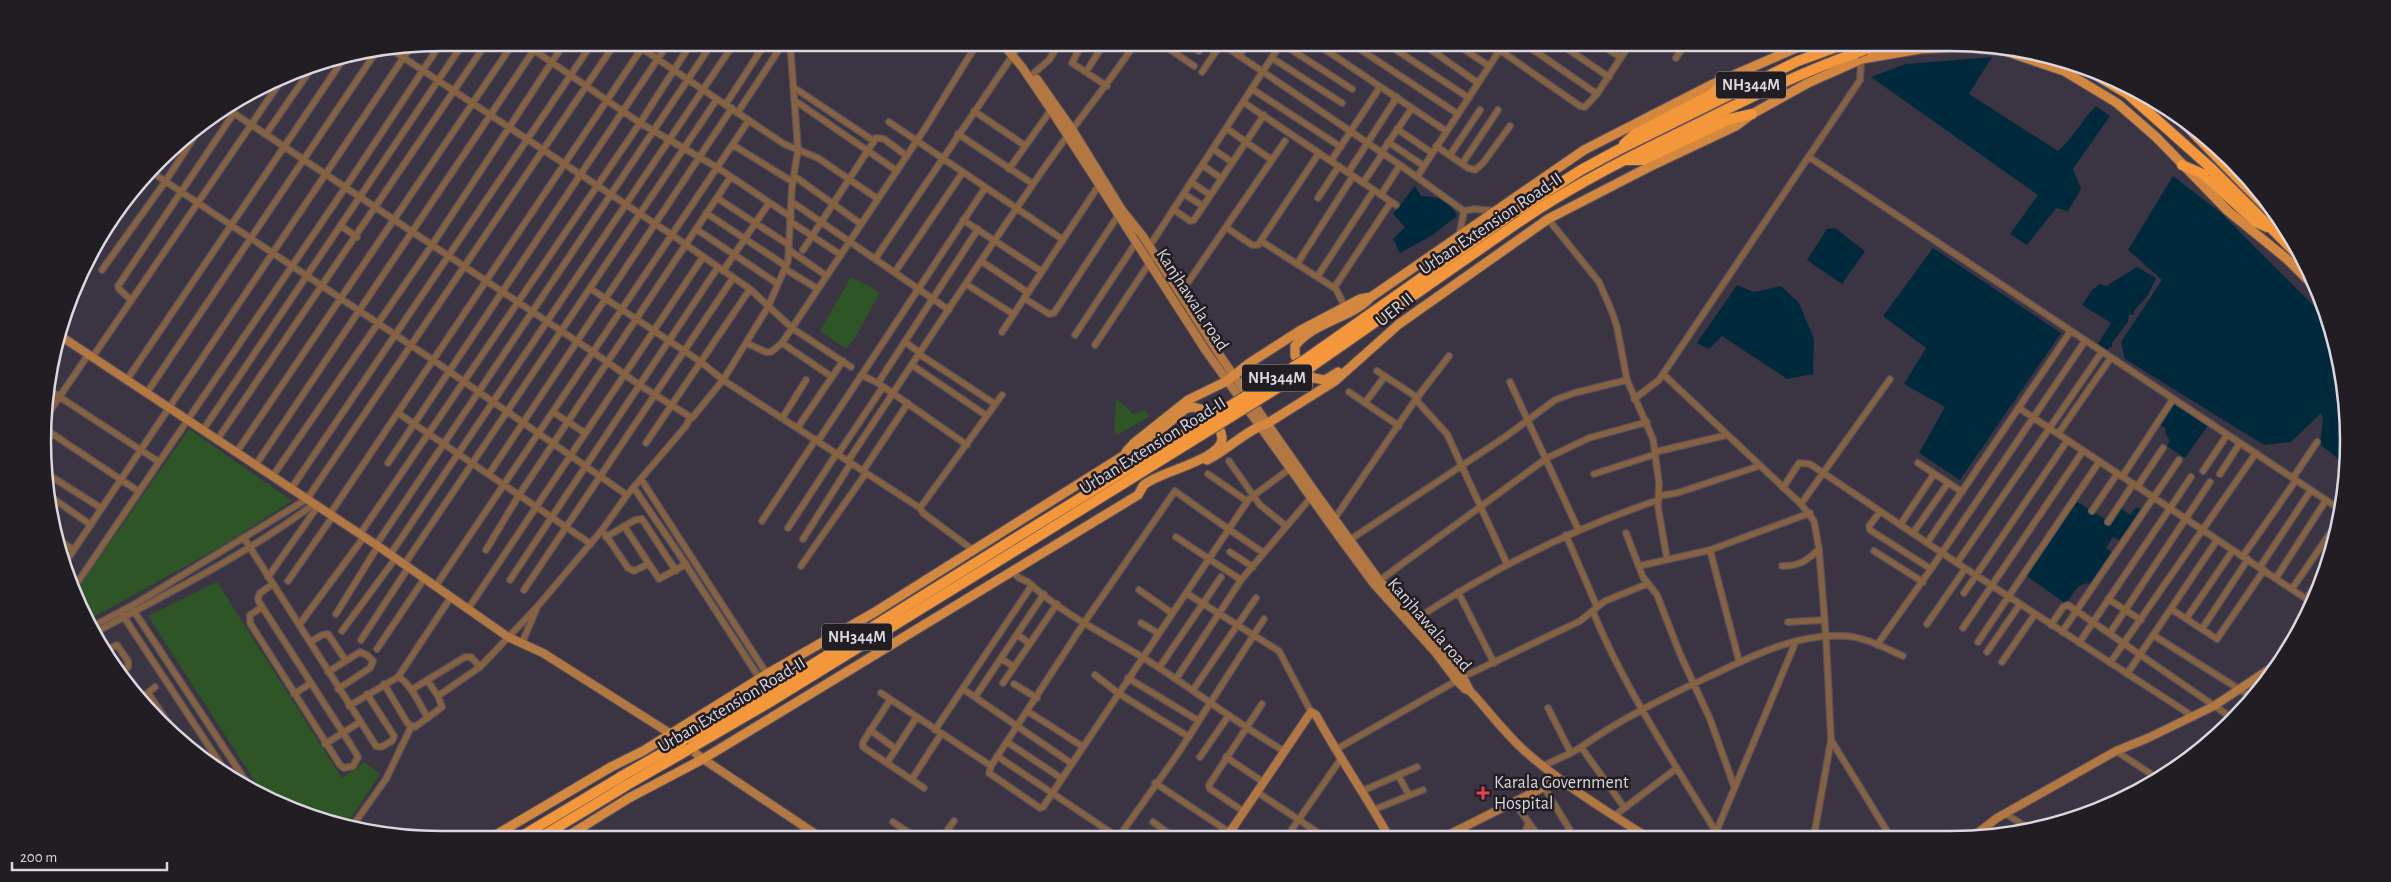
<svg xmlns="http://www.w3.org/2000/svg" width="2391" height="882" font-family="'Alegreya Sans',sans-serif">
<style>
.green{fill:#2e5526}
.water{fill:#002a3b}
.lines{fill:none;stroke-linecap:round;stroke-linejoin:round}
.street-casing{stroke:#58515e;stroke-width:8}
.secondary-casing{stroke:#58515e;stroke-width:10}
.primary-casing{stroke:#58515e;stroke-width:11}
.highway-casing{stroke:#58515e;stroke-width:12}
.street{stroke:#876241;stroke-width:5.5}
.secondary{stroke:#b37841;stroke-width:8}
.primary{stroke:#d4883f;stroke-width:9}
.highway{stroke:#f3973a;stroke-width:10}
.highway-bridge-casing{stroke:#58515e;stroke-width:12;stroke-linecap:butt}
.highway-bridge{stroke:#f3973a;stroke-width:10}
.health-dot{fill:#e0444e;stroke:#201d23;stroke-width:2}
.labels{text-anchor:middle;dominant-baseline:central;stroke-width:5;stroke-linejoin:round;paint-order:stroke}
.shield{fill:#201d23;stroke:#a39ea7;stroke-width:1}
.shield-label{font-size:16px;font-weight:bold;fill:#dbd6df}
.street-label{font-size:18px;fill:#dbd6df;stroke:#201d23}
.poi-label{font-size:18px;fill:#dbd6df;stroke:#201d23;text-anchor:start}
.rim{fill:none;stroke:#dbd6df;stroke-width:2.5}
</style>
<rect width="100%" height="100%" fill="#3b3442"/>
<path class="green" d="M851 277 880 292 856 336 846 349 820 331Z
M1116 399 1127 407 1132 414 1140 413 1145 409 1149 417 1117 435 1114 429Z
M189 429 292 501 222 546 90 619 78 592 83 581Z
M217 582 342 778 365 762 380 774 350 820H333L331 823 262 792 148 616Z"/>
<path class="water" d="M1992 57 1969 94 2058 151C2073 138 2082 120 2096 106L2110 116 2073 169 2081 189 2068 211 2056 208 2027 245 2010 234 2038 195 1871 77 1906 64Z
M2173 176 2221 213 2329 321 2345 389 2348 467 2320 444 2323 418 2321 413 2291 442 2264 445 2125 359 2121 342 2162 280 2128 250Z
M1415 186 1421 196C1436 196 1450 200 1457 216L1431 236 1400 253 1393 239 1405 227 1393 214Z
M1835 228 1865 251 1842 284 1807 260 1827 229Z
M1933 248 2061 333 1960 480 1919 453 1945 407 1904 384 1926 348 1883 316Z
M2137 267 2156 278 2148 295 2134 311V315L2129 314 2128 322 2112 343V348L2110 347 2108 350 2097 345 2111 323 2082 305 2092 290 2100 284 2106 286Z
M1737 285 1754 292 1781 286 1799 303 1814 339 1813 374 1787 379 1722 336 1709 349 1697 343Z
M2176 402 2209 424 2185 458 2167 446 2170 441 2165 432 2166 429 2160 425Z
M2076 501 2109 522 2121 508 2130 515 2136 507 2142 510 2121 541 2113 537 2106 548 2113 553 2092 584C2078 581 2074 593 2066 604L2028 577 2027 573Z"/>
<g class="lines">
<defs>
<path id="street" d="M522 42 640 123 718 168 791 217
M632 42 784 144 818 158 878 199
M1083 42 1072 63 1107 86
M1120 42 1131 50
M1159 42 1194 66
M1187 42 1199 51
M1219 42 1400 165 1464 211 1474 209 1497 211
M1314 42 1446 131
M1349 42 1458 114
M1384 42 1469 98
M1420 42 1478 83
M1453 42 1489 66
M1488 42 1580 106 1585 107 1597 94 1631 42
M1522 42 1597 94
M1557 42 1609 77
M1598 42 1621 58
M1281 43 1352 89
M389 48 672 235 750 289 792 328 851 367
M1239 56 1248 42
M1272 58 1342 103
M1676 58 1686 42
M1086 72 1105 42
M1202 72 1221 44
M1033 74 1049 60 1060 42
M793 87 874 141
M1252 89 1341 147
M794 100 897 171
M1243 102 1396 205
M726 104 766 42
M229 110 593 352 641 386 692 418 723 380 746 343 768 307 788 261 792 187 798 150 790 42
M974 111 1024 145
M738 112 784 42
M889 122 1062 239
M1226 128 1272 160
M1397 129 1432 153
M266 134 313 66
M958 134 1033 184
M1388 142 1424 166
M733 145 793 182
M1436 146 1468 168 1475 170 1483 163 1510 126
M1213 149 1232 162
M1382 152 1412 108
M1450 155 1480 110
M1809 157 2341 510
M1331 161 1380 87
M1462 164 1498 110
M1202 165 1221 178
M1009 169 1053 107
M150 171 433 360 627 495 602 530 537 607 480 667 471 657H465L411 690
M1348 173 1397 97
M794 176 861 224
M1417 177 1505 42
M1191 182 1210 195
M1363 183 1383 153
M1184 194 1203 206
M1381 195 1400 165
M717 198 789 245
M1318 198 1339 166
M792 202 949 310
M1173 209 1190 221 1194 220 1264 115
M706 213 786 266
M1548 219 1599 282 1612 312 1617 327 1627 380 1653 439 1659 483 1658 507 1667 559
M963 220 1041 271
M791 222 841 255
M341 226 357 237
M1227 228 1252 245H1258L1319 153
M696 229 778 284
M1459 236 1464 211
M1261 241 1336 289 1345 307
M1149 247 1282 42
M789 250 827 276
M803 250 876 138 884 139 907 156
M875 259 1015 52
M981 261 1027 292
M1297 264 1353 176
M785 269 818 289
M102 270 165 182 200 128
M723 271 769 203
M895 272 963 172
M1317 277 1374 190
M966 284 1013 314
M1334 288 1391 202
M591 289 701 362 723 380 920 508 923 513 973 550
M1180 294 1285 141
M1024 298 1049 314 1054 313 1119 214
M131 300 119 289 118 286 234 113
M1002 332 1101 182
M1075 335 1137 241
M905 342 920 353
M746 343 766 352H771L782 343
M1095 345 1154 256
M919 354 995 404
M92 358 285 75
M912 365 987 416
M1377 371 1418 398
M1663 374 1801 504 1814 521 1819 549 1826 637 1831 740 1814 836
M861 375 878 383 967 445
M832 377 843 361
M126 381 346 55
M1510 382 1578 529
M878 383 978 229
M46 388 159 462
M1349 392 1399 426
M146 394 378 49
M1634 399 1659 380 1860 80 1862 42
M1416 400 1447 434 1507 564
M1365 403 1385 376
M2019 408 2311 602
M553 412 585 433
M398 413 591 544
M783 417 806 380
M45 418 88 355
M798 427 832 377 782 343 924 130 978 42
M45 429 138 491
M203 430 464 42
M2058 434 2110 359
M217 440 487 42
M818 441 985 188
M646 443 750 289
M1655 452 1727 435
M236 453 514 42
M838 454 883 387
M848 461C911 366 973 271 1038 177 1069 131 1105 89 1136 42
M1229 461 1260 505 1286 526
M388 463 669 42
M1918 463 1962 492
M255 466 534 50
M863 471 908 403
M2203 471 2227 435
M44 472 101 508
M489 474 732 108
M1208 474 1247 501
M1594 474 1656 454
M2220 474 2240 443
M272 477 432 245 565 42
M2122 477 2173 399
M2293 478 2317 442
M641 479 767 674
M2137 487 2163 448
M634 488 679 554 760 679
M1783 488 1799 463 1810 464 1957 563 2194 717
M291 489 593 42
M48 495 91 525
M627 495 686 426 690 418
M1659 496 1677 493 1759 466
M1801 504 1890 379
M920 508 1002 395
M2092 511 2117 474
M1880 512 1869 526 1870 530 1931 569
M330 514 646 42
M762 521 816 439
M1333 521 1416 399 1449 356
M2108 522 2133 484
M1900 525 1934 474
M624 526 659 579 686 564
M788 528 837 453
M1626 533 1643 577 1657 595 1680 654 1710 719 1734 786
M1913 533 1948 483
M360 534 640 123 692 42
M605 534 628 568 634 571 648 564
M1566 535 1597 607
M606 537 635 520 642 519 676 571
M1176 537 1241 580
M55 538 74 550
M244 538 376 746 381 747 392 741 394 736 367 694
M803 539 851 463
M1348 541 1505 437 1555 400 1574 393 1627 380
M1927 543 2070 332
M376 545 713 42
M486 550 519 495 730 178
M1710 550 1739 661
M1874 551 1923 582
M1230 552 1253 567
M1264 553C1233 533 1204 512 1175 491L1084 623 991 766 989 773 1040 808 1043 807 1249 499 1292 467
M390 555 735 42
M2243 556 2296 480
M65 563 412 45
M1957 563 2101 353
M404 565 717 99
M801 566 866 473
M1639 566 1710 550 1810 513
M1782 566C1799 566 1807 561 1819 549
M2260 567 2311 490
M1012 571 1019 578 1028 582C1063 615 1107 635 1147 660 1193 689 1236 723 1284 751
M268 577 318 506
M2276 578 2326 500
M510 580 718 267
M288 581 333 516
M1376 583 1547 458 1589 438 1647 422
M75 586 345 188 441 43
M435 587 749 120
M2292 589 2339 520
M524 590 733 278
M1139 590 1172 613
M1458 592 1494 663
M1186 593 1279 651 1311 712
M1964 593 2067 441
M2108 599 2141 620
M2306 599 2320 579
M262 607 250 615V623L340 765 344 768 353 766 358 757 354 750 259 602 258 598 260 593 273 584
M132 608 249 786
M468 609 703 257
M2171 609 2217 639 2264 570
M1593 612C1625 689 1673 761 1716 832
M122 614 229 777
M336 614 378 546
M2186 619 2233 550
M1412 622C1489 570 1570 530 1658 500
M1788 622 1825 620
M1141 623 1158 633
M1927 624 1965 569
M299 625 364 537
M2051 625 2063 607 2068 605 2232 718
M93 626 135 604 307 499 616 42
M1963 628 2083 451
M2202 629 2248 559
M342 631 395 559
M96 632C170 592 247 554 314 504
M2062 632 2179 460
M2110 633 2210 482
M1018 635 1030 644
M2153 635 2250 696
M361 640 408 568
M310 642 322 635 328 634 346 661
M1978 642 2099 462
M522 643 536 610
M2079 643 2191 477
M1877 645 1931 569 2085 341
M377 649 424 579
M104 651 117 645 128 661V667L119 674
M1987 652 2020 604
M1002 659 1014 667
M2002 662 2035 614
M2110 663 2256 453
M1159 668 1221 577
M328 672 360 652 367 655 373 661 370 668 338 689
M2127 674 2217 540
M1095 675 1118 693 1189 737
M398 677 451 597
M1128 678 1199 721
M1176 679 1241 580 1313 495
M1003 683 1057 604
M384 684 408 724 415 727 442 707 438 696 427 680
M1014 684 1037 698
M963 689 1071 763
M1193 690 1256 598
M148 693 179 739
M881 693 991 766
M294 694 311 683
M438 696 480 667
M975 697 1044 594
M140 699 155 687
M890 700 863 742V747L924 788
M349 706 398 677C411 683 420 706 428 718
M1548 708 1571 753 1581 747
M1027 711 1082 746
M870 730 896 749
M935 730 1032 585
M1831 740 1890 836
M1007 742 1061 778
M325 744 360 722
M1335 750 1463 677 1580 621 1605 601 1647 584
M2116 751 2157 778
M997 756 1119 838
M1200 757 1229 715
M1226 757 1263 782
M887 763 916 718
M1543 766 1571 753
M1398 775 1409 795
M912 779 941 734
M1155 783 1229 832
M1544 787 1574 837
M1362 791 1417 767
M1257 792 1326 838
M1514 802 1539 837
M1624 807 1581 747C1621 719 1663 698 1708 677 1751 657 1795 633 1845 636 1865 637 1885 648 1903 656
M1373 810 1423 790
M1243 811 1210 789 1209 785 1262 704
M2006 814 2028 828
M1614 816 1677 768
M893 822 917 838
M1153 822 1175 838
M351 828 386 779 411 727
M1232 829 1244 838
M1524 837 1528 824
M1714 837 1796 641
M942 838 954 821
M1118 838 1177 755 1264 619
M1286 838 1340 760"/>
<path id="secondary" d="M1001 42 1022 67 1051 110 1206 351 1340 538 1374 584 1436 653 1457 681 1465 689 1470 691C1489 711 1505 734 1527 753 1564 785 1606 811 1647 837
M1037 79 1072 129 1122 210 1142 235 1221 357 1315 492 1379 580 1442 649 1463 677 1470 691
M62 337 378 546 508 637 543 653 671 734 703 759 823 839
M1974 836 1997 818 2116 751 2148 738 2214 706 2274 666
M1444 837 1544 787 1556 776
M1226 838 1311 712 1316 715C1339 757 1366 796 1389 837"/>
<path id="primary" d="M1338 372 1325 380 1313 378 1295 356V346C1313 322 1349 319 1370 298
M1126 452 1134 443 1188 400 1227 381 1248 364 1301 330 1360 299 1371 297 1584 150 1711 85 1810 42
M1207 460C1228 450 1246 430 1268 423L1335 381 1399 324 1548 219 1649 167 1736 126 1752 114 1808 83 1862 59 1920 49 1960 47 2005 51 2064 71 2117 103 2156 137 2228 211 2287 259 2317 289
M489 839 611 767 643 751 767 674 875 612 1123 456 1139 448 1185 409 1193 407 1208 411C1213 419 1222 429 1222 439 1221 460 1158 472 1144 485 1142 487 1140 492 1138 495L703 759 629 798 563 839"/>
<path id="highway" d="M1866 49 1898 42
M2084 68 2128 94 2211 168 2303 260
M2174 113 2281 222
M1624 144 1635 134 1713 94 1727 79
M1627 160H1643L1730 119 1752 114
M2182 165 2203 174 2256 222 2267 227
M1515 212 1581 170 1618 150 1798 61 1850 42
M1519 222C1576 183 1637 153 1699 123 1751 97 1802 72 1856 53
M683 741 765 694 1030 529
M691 748 770 702 1034 539
M622 776 675 746
M627 785 681 754
M517 839 614 781
M538 839 619 790"/>
</defs>
<use href="#street" class="street-casing"/>
<use href="#secondary" class="secondary-casing"/>
<use href="#primary" class="primary-casing"/>
<use href="#highway" class="highway-casing"/>
<use href="#street" class="street"/>
<use href="#secondary" class="secondary"/>
<use href="#primary" class="primary"/>
<use href="#highway" class="highway"/>
<defs>
<path id="highway-bridge" d="M1856 53 1866 49
M1030 529 1303 361 1515 212
M1034 539 1308 369 1519 222
M675 746 683 741
M681 754 691 748
M614 781 622 776
M619 790 627 785"/>
</defs>
<use href="#highway-bridge" class="highway-bridge-casing"/>
<use href="#highway-bridge" class="highway-bridge"/>
</g>
<path class="health-dot" d="M1480.5 785.5h5v5h5v5h-5v5h-5v-5h-5v-5h5z"/>
<g class="labels">
<g class="shield">
<rect x="1716" y="71.5" width="70" height="27" rx="4"/>
<rect x="1242" y="364.5" width="70" height="27" rx="4"/>
<rect x="822" y="623.5" width="70" height="27" rx="4"/>
</g>
<g class="shield-label">
<text x="1751" y="85">NH344M</text>
<text x="1277" y="378">NH344M</text>
<text x="857" y="637">NH344M</text>
</g>
<g class="street-label">
<text transform="translate(1491 224) rotate(-34)">Urban Extension Road-II</text>
<text transform="translate(1192 300) rotate(57)">Kanjhawala road</text>
<text transform="translate(1395 310) rotate(-39)">UER II</text>
<text transform="translate(1153 446) rotate(-32)">Urban Extension Road-II</text>
<text transform="translate(1429 625) rotate(49)">Kanjhawala road</text>
<text transform="translate(732 705) rotate(-31)">Urban Extension Road-II</text>
</g>
<g class="poi-label">
<text x="1494" y="783">Karala Government<tspan x="1494" dy="21">Hospital</tspan></text>
</g>
</g>
<path d="M0 0H2391V882H0ZM441 51H1950A390 390 0 0 1 2340 441V441A390 390 0 0 1 1950 831H441A390 390 0 0 1 51 441V441A390 390 0 0 1 441 51Z" fill="#201d23" fill-rule="evenodd"/>
<path class="rim" d="M441 51H1950A390 390 0 0 1 2340 441V441A390 390 0 0 1 1950 831H441A390 390 0 0 1 51 441V441A390 390 0 0 1 441 51Z"/>
<path d="M12 862v8h155v-8" fill="none" stroke="#dbd6df" stroke-width="2.5"/>
<text x="20" y="862" font-size="15" fill="#dbd6df" stroke="#201d23" stroke-width="4" paint-order="stroke">200 m</text>
</svg>
